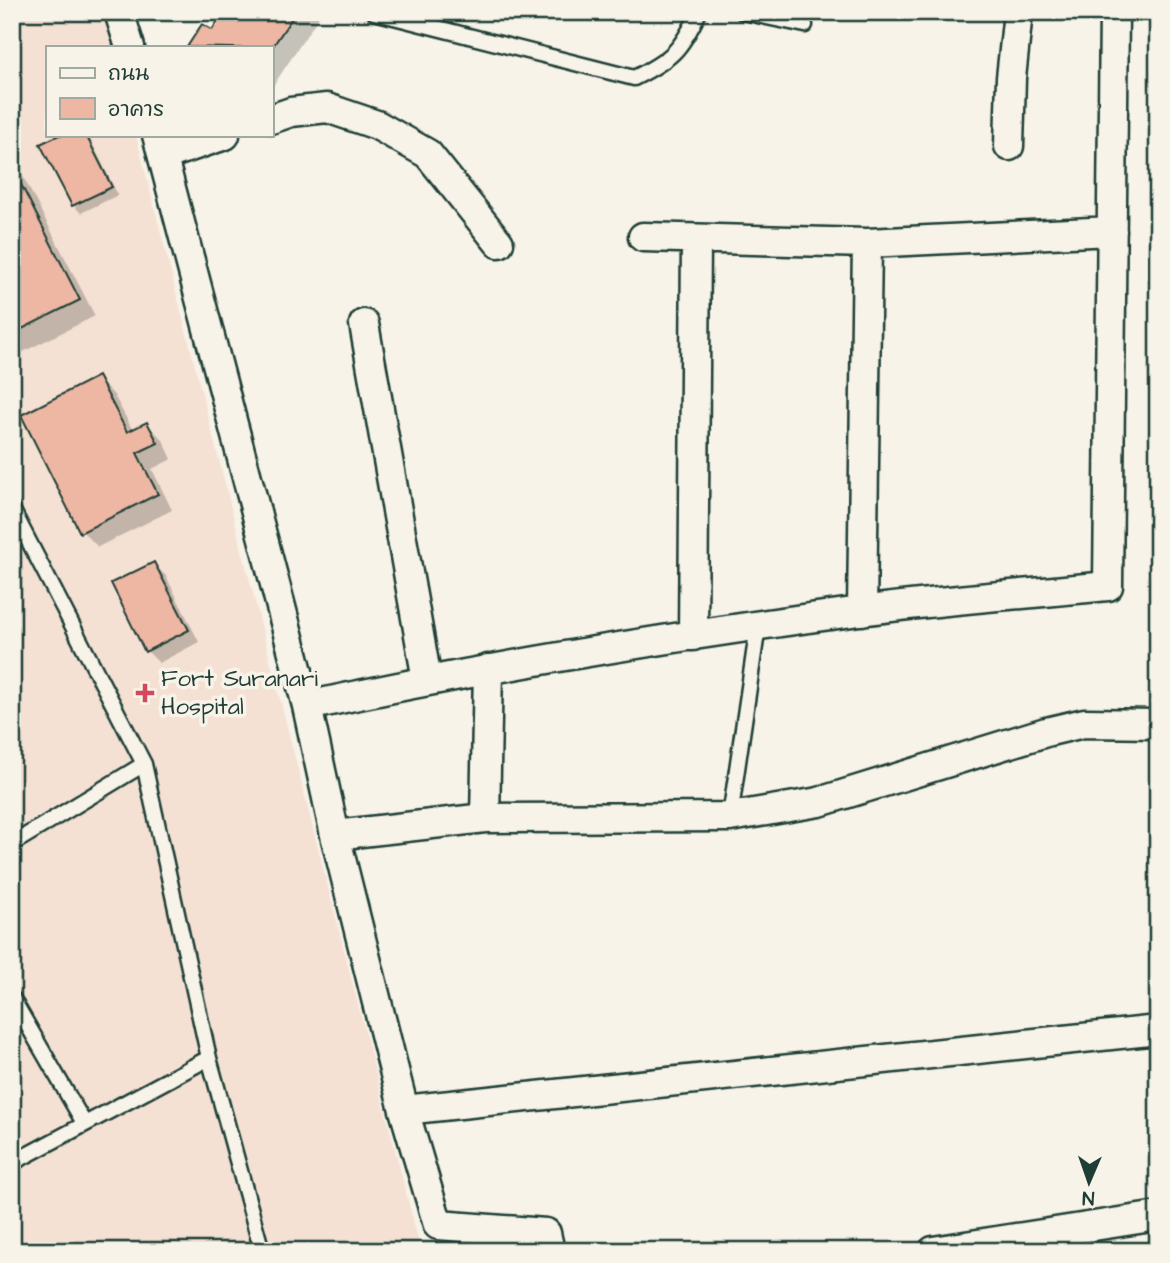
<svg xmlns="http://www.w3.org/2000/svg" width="1170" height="1263" font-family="'Architects Daughter','Playpen Sans Thai',sans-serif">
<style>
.built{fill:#f4e1d4}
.shadow{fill:#0003}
.building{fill:#eeb7a4;stroke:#1f3d34;stroke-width:2}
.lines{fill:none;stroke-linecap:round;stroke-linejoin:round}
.lane-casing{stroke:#1f3d34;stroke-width:19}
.street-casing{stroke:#1f3d34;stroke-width:33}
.lane{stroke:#f7f3e8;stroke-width:14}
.street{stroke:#f7f3e8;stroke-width:28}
.poi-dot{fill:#d1495b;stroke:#f7f3e8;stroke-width:2.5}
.labels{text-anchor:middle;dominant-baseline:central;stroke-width:7;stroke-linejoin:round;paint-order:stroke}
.poi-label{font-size:24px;fill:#1f3d34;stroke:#f7f3e8;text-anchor:start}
</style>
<rect width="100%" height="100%" fill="#f7f3e8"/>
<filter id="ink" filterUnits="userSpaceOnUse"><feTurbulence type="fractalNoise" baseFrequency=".0143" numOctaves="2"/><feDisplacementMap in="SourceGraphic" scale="14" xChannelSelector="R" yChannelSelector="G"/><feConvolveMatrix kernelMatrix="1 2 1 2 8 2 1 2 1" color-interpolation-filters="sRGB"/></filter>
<g filter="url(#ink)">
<path class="built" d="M12 12H105L114 47H47V135H136L421 1251H12Z"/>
<path class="shadow" d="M226 12H322L271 89V47H189L202 26 212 33Z
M63 135H88L118 195 81 213 73 205 43 145Z
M12 155 95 316 23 352 12 342Z
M98 379 114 395 133 431 147 424 163 440 172 459 152 469 172 510 98 547 82 531Z
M154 564 166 576 199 642 159 663 147 651Z"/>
<path class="building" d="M224 12H296L271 49 187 47 202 24 212 30Z
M59 135H86L112 187 72 206 40 144Z
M12 167 80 300 12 334Z
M98 376 127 432 147 422 158 443 137 453 158 494 80 533 21 415Z
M154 562 189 630 145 652 111 583Z"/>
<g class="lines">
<defs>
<path id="lane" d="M374 12 634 78C672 59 681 50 699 12
M743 12 805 25
M12 509 144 764 209 1058 12 1163
M730 817 758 626
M12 844 144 764
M12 998 84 1123
M209 1058 262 1251"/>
<path id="street" d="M119 12 130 47
M271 119 291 112 327 108 377 125 428 154 499 243
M157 135 307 706 335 835 404 1110 438 1225 546 1233 550 1251
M1009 146 1011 78 1018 12
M163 156 225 135
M643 237 867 243 1112 231
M364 324 427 680
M862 611 867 243
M693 636 696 241
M307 706C489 666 675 636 860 611 942 600 1025 594 1108 586L1114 12
M485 818 488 669
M335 835 485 818 730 817 819 802 1046 732 1084 723 1158 724
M404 1110 1158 1030
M933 1251 1158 1216"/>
</defs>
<use href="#lane" class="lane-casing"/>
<use href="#street" class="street-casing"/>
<use href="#lane" class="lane"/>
<use href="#street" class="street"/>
</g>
</g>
<path class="poi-dot" d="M141.5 682.5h7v7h7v7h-7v7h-7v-7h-7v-7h7z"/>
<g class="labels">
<g class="poi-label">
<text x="161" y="679">Fort Suranari<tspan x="161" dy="28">Hospital</tspan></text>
</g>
</g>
<rect width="1170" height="1263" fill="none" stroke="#f7f3e8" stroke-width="42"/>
<rect x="21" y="21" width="1128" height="1221" fill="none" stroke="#1f3d34" stroke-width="2.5" filter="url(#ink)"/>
<rect x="46" y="46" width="228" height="91" fill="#f7f3e8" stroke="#a1aaa0" stroke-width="2"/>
<rect x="60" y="68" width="35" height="10" fill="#f7f3e8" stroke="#a1aaa0" stroke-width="2"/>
<text x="108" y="80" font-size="21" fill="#1f3d34">ถนน</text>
<rect x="60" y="98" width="35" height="21" fill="#eeb7a4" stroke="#a1aaa0" stroke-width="2"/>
<text x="108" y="116" font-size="21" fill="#1f3d34">อาคาร</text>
<g transform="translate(1089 1182) rotate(182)" stroke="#f7f3e8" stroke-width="5" paint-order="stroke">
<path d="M0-5L12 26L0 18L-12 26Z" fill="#1f3d34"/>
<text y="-10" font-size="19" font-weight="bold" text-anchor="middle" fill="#1f3d34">N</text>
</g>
</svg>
